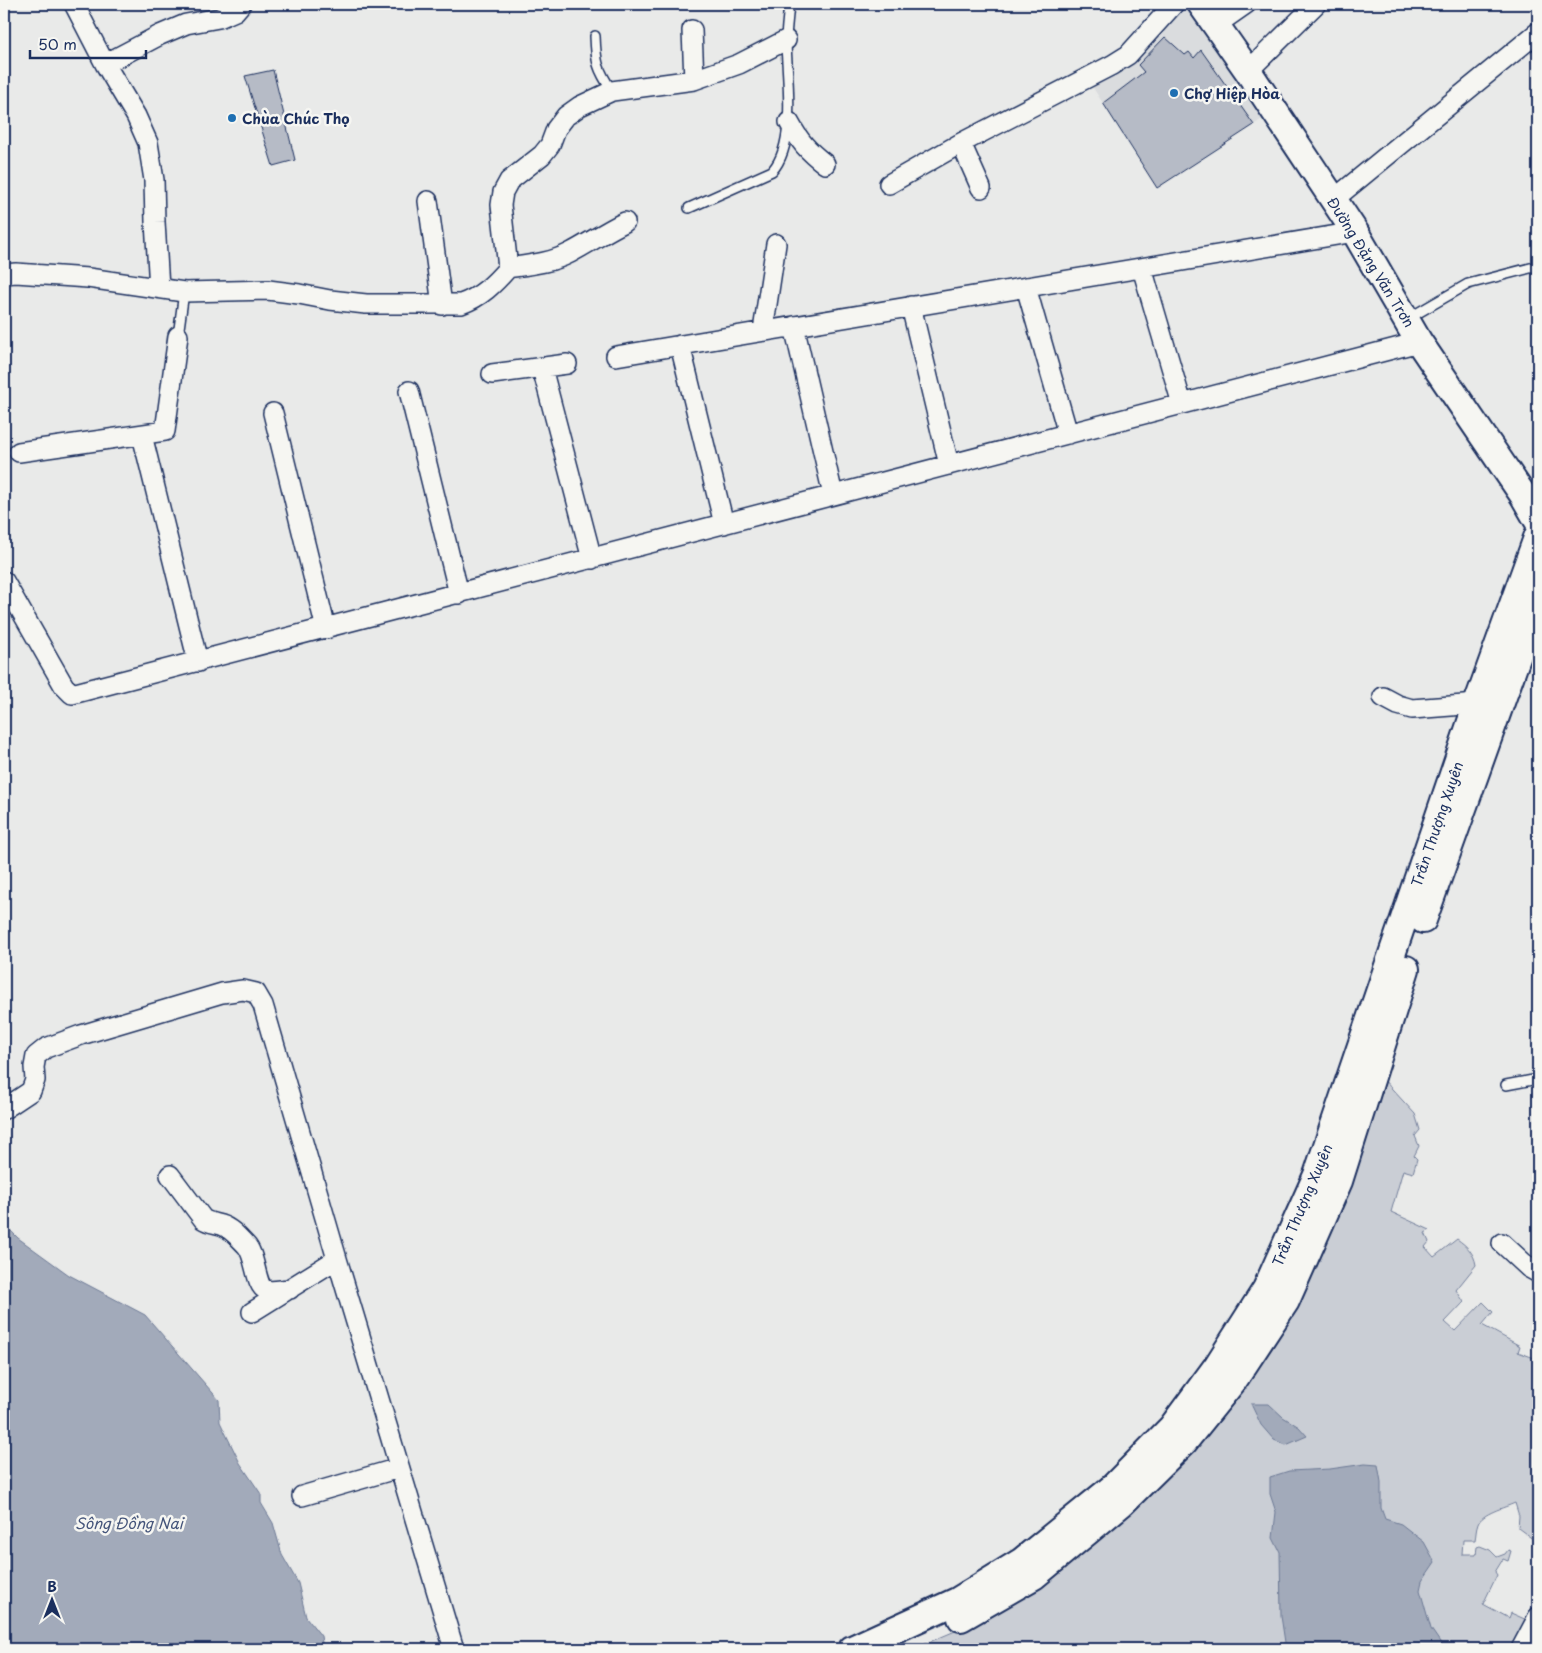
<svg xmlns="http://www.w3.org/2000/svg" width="1542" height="1653" font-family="'Playpen Sans',sans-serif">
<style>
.built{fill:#dadcde}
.green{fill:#caced5;stroke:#727e9a}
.water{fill:#a2aaba;stroke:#6c7995}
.building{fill:#b6bbc6;stroke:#1b2f5e}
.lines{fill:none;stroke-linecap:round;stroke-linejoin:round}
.service-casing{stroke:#1b2f5e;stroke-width:12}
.minor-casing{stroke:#1b2f5e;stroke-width:22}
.secondary-casing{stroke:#1b2f5e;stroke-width:30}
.service{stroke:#f6f6f2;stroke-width:9}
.minor{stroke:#f6f6f2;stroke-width:19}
.secondary{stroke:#f6f6f2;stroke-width:26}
.poi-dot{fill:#1f6fb2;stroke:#f6f6f2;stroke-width:2}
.labels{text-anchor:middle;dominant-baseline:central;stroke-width:5;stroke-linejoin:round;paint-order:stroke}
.poi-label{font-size:14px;font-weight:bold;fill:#1b2f5e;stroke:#f6f6f2;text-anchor:start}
.street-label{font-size:14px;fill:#1b2f5e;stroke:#f6f6f2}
.water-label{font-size:15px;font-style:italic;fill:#44547a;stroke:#f6f6f2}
</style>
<rect width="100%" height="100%" fill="#e9eae9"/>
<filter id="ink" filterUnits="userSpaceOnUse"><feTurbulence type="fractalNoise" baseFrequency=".02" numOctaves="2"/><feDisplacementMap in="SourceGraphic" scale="10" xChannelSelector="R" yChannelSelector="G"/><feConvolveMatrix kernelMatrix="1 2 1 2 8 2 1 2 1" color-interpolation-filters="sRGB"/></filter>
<g filter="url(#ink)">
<path class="built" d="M1182 4H1191L1267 116 1157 188 1090 83Z"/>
<path class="green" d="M1382 1078 1415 1114 1420 1130 1415 1136 1419 1146 1414 1156 1417 1159 1413 1173 1403 1170 1391 1212 1430 1230 1425 1233 1429 1242 1425 1247 1434 1257 1457 1239C1467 1246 1474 1253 1476 1265L1456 1290 1464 1302 1445 1322 1455 1331 1483 1302 1493 1312 1482 1325 1520 1346 1518 1352 1537 1359 1538 1358V1543L1518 1528 1519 1516 1515 1503C1504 1508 1482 1513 1478 1524 1476 1529 1476 1535 1475 1540H1463L1462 1554H1476L1477 1547 1480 1546 1490 1550 1497 1557 1505 1554 1508 1550 1511 1551 1508 1561 1503 1559 1495 1572 1497 1575 1483 1604 1509 1618 1511 1613 1529 1621 1515 1649H913L967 1626 1130 1508Z"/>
<path class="water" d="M4 1224 18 1238 69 1275 145 1315 219 1400 220 1422 240 1463 261 1494V1503L273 1523 282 1555 298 1583 306 1617 321 1636 323 1649H4Z
M1251 1404H1269L1283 1417 1299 1427 1307 1436 1286 1445 1274 1440 1261 1425Z
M1365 1464 1378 1465 1381 1482V1508L1385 1519 1401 1524 1424 1542 1435 1562 1422 1581 1420 1590 1431 1629 1442 1645 1443 1649H1286L1281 1616 1280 1552 1273 1538 1276 1512 1270 1494V1477L1289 1471 1330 1469Z"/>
<path class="building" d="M1165 37 1185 55 1189 52 1194 58 1201 50 1254 125 1157 188 1103 103 1144 72 1138 65Z
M273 70 295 160 273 166 245 76Z"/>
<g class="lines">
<defs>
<path id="service" d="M595 36C596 63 597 68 612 91
M689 208 772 171C797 144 787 78 786 43 786 30 788 17 789 4
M1409 318 1468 284 1538 266
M178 336 184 292
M1506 1085 1538 1079"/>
<path id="minor" d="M74 4 105 64 136 116 148 143 154 180 155 222 159 288
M1216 25 1246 4
M692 30 694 80
M105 64 160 35 186 24 219 18 235 11 241 4
M1248 71 1316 4
M789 122C800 142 807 150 825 164
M961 143 981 188
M889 184 961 143 1112 65 1128 55 1174 4
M1333 200 1538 32
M428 201 442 305
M508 268C529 265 551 263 570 253 589 243 606 231 625 222
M1142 268 1182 404
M4 274 16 273 88 278 184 292 268 290 299 294 330 300 366 304H461C481 297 494 284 508 268L501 205 503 192 509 181 542 155 550 145 556 129 566 116 580 106 612 91 694 80 739 64 786 40
M1026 287 1068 434
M911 306 949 465
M794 326 833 495
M763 331 776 244
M680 345 724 524
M616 356 1355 232
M542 368 592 559
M492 374 567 364
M409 391 459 594
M273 413 326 629
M142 435 198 662
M19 452 165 431 178 336
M4 581 64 686 72 694 1419 342
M1383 697 1398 705 1412 709 1477 704
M4 1109 31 1091 35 1080 34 1067 36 1056 46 1048 81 1035 222 993 243 990 256 993 263 1005 337 1259 454 1649
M170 1175 203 1219C209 1223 215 1223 221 1225 231 1228 239 1238 246 1245 256 1255 255 1286 266 1290 273 1292 283 1289 290 1289
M1502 1243 1529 1268 1538 1273
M252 1312 337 1259
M302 1496 399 1468
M1521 1649 1538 1617"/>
<path id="secondary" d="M1201 4 1248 71 1355 232 1419 342 1523 495 1538 521
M1423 920 1538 599
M961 1618 1034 1576 1122 1503 1184 1442 1234 1380 1286 1301 1339 1181 1406 969
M852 1649 957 1601 1022 1561 1112 1488 1172 1427 1217 1366 1266 1289 1317 1175 1477 704 1538 535"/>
</defs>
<use href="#service" class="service-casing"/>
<use href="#minor" class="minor-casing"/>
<use href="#secondary" class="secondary-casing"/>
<use href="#service" class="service"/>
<use href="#minor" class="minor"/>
<use href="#secondary" class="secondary"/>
</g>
</g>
<g class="poi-dot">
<circle cx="1174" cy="93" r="5"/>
<circle cx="232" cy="118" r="5"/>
</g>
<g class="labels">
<g class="poi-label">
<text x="1184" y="93">Chợ Hiệp Hòa</text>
<text x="242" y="118">Chùa Chúc Thọ</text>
</g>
<g class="street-label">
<text transform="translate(1371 262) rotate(58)">Đường Đặng Văn Trơn</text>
<text transform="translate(1437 824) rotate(-71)">Trần Thượng Xuyên</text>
<text transform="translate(1302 1205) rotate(-67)">Trần Thượng Xuyên</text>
</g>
<g class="water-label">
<text x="129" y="1522">Sông Đồng Nai</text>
</g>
</g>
<rect width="1542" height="1653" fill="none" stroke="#f6f6f2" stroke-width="20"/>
<rect x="10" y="10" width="1522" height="1633" fill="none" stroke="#1b2f5e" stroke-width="2" filter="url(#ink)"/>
<g transform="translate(52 1600)" stroke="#f6f6f2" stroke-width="4" paint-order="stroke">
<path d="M0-4L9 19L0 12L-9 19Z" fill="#1b2f5e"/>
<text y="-8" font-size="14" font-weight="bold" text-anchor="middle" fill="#1b2f5e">B</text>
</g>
<path d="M30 50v8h116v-8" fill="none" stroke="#1b2f5e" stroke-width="2.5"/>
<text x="38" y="50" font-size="15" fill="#1b2f5e" stroke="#f6f6f2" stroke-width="4" paint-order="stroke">50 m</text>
</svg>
